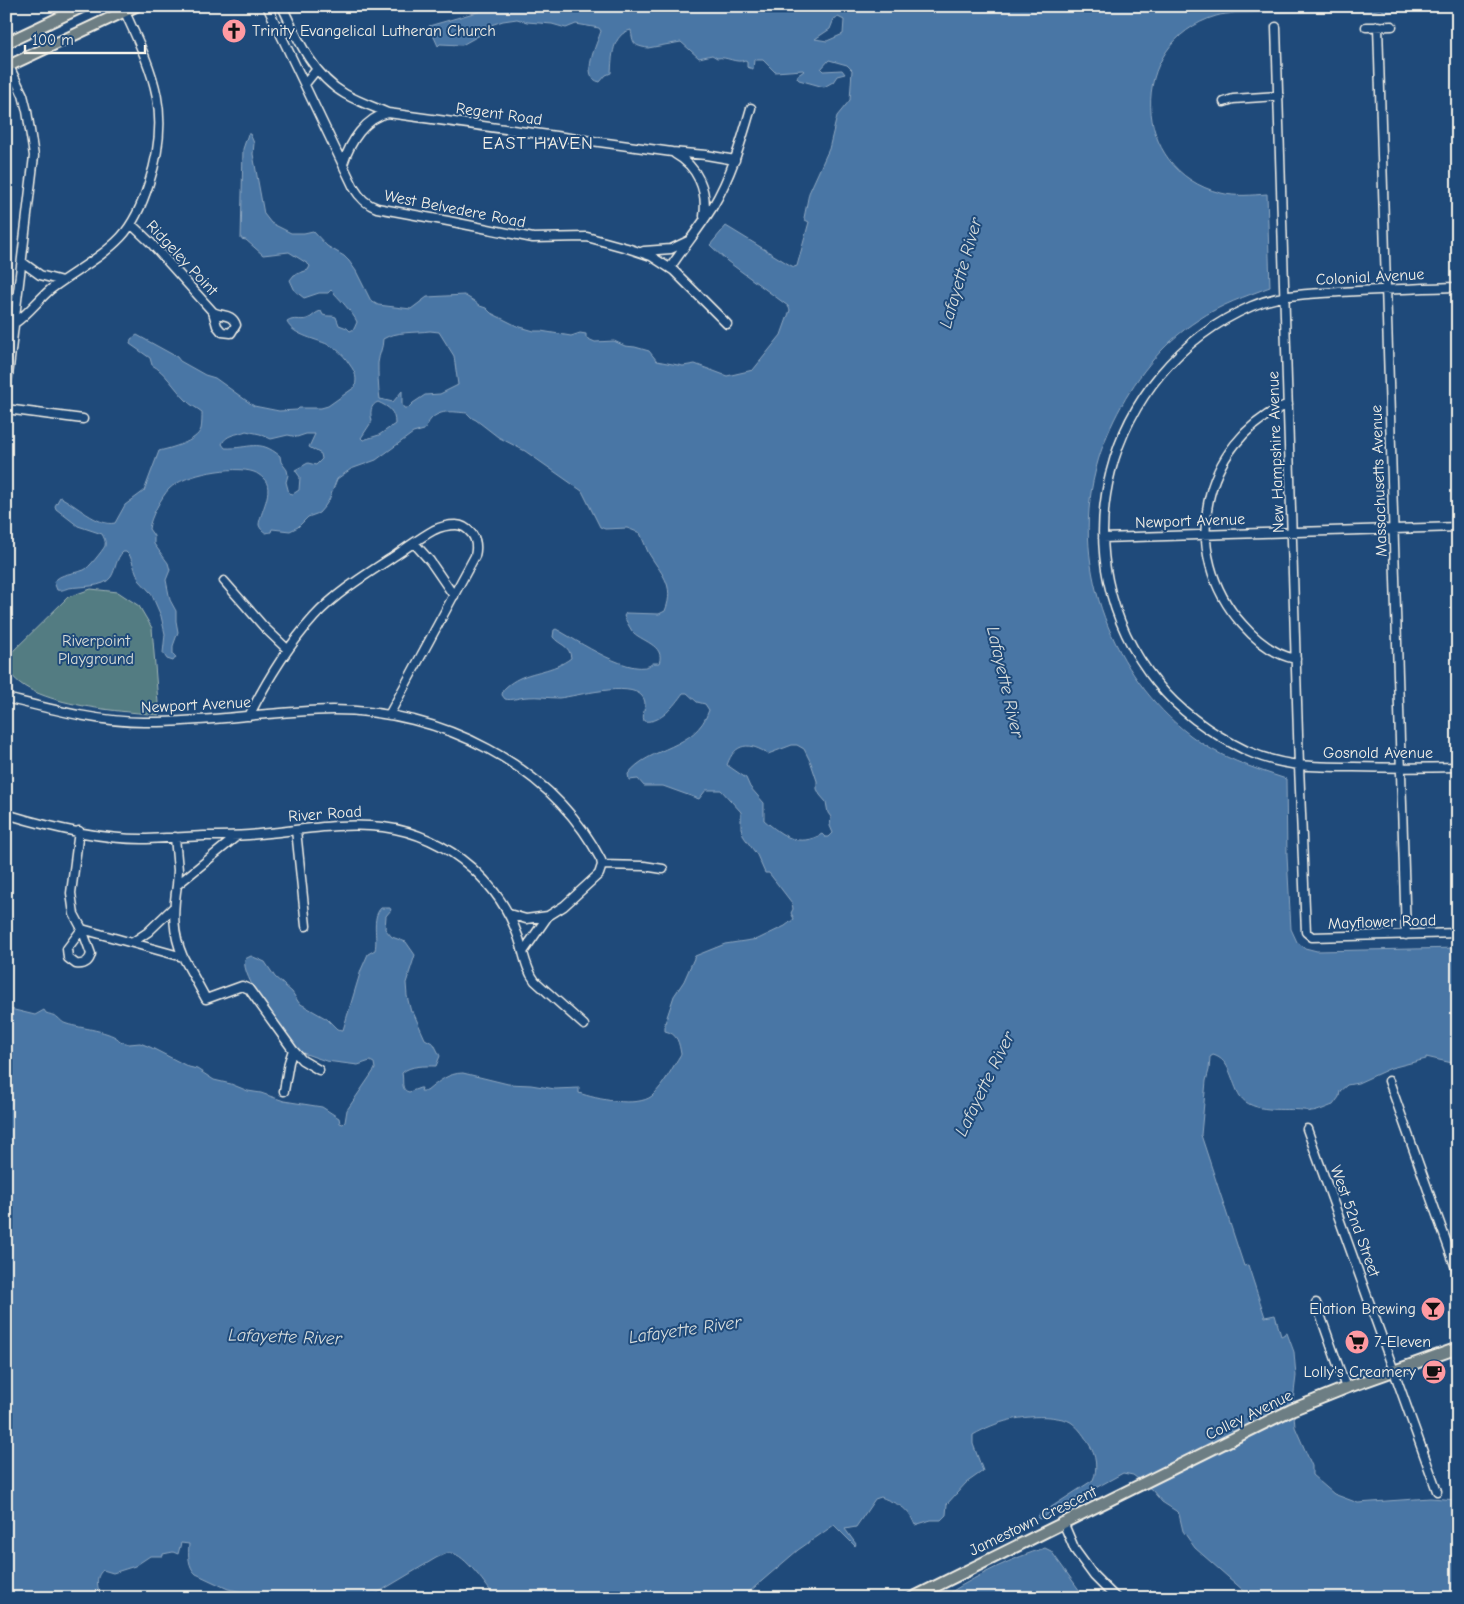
<svg xmlns="http://www.w3.org/2000/svg" width="1464" height="1604" font-family="'Comic Neue',sans-serif">
<style>
.green{fill:#527b82;stroke:#a3b6b5}
.water{fill:#4a76a5;stroke:#8ea7c0;fill-rule:evenodd}
.lines{fill:none;stroke-linecap:round;stroke-linejoin:round}
.minor-casing{stroke:#f4f1e8;stroke-width:11}
.major-casing{stroke:#f4f1e8;stroke-width:14}
.minor{stroke:#1f4a7a;stroke-width:8}
.major{stroke:#6d7e84;stroke-width:10}
.labels{text-anchor:middle;dominant-baseline:central;stroke-width:4;stroke-linejoin:round;paint-order:stroke}
.poi-label{font-size:16px;fill:#f4f1e8;stroke:#1f4a7a;text-anchor:start}
.street-label{font-size:16px;fill:#f4f1e8;stroke:#1f4a7a}
.park-label{font-size:16px;fill:#dcdfd9;stroke:#1f4a7a}
.neighbourhood-label{font-size:18px;letter-spacing:1px;fill:#f4f1e8;stroke:#1f4a7a}
.water-label{font-size:18px;font-style:italic;fill:#dadfde;stroke:#1f4a7a}
</style>
<rect width="100%" height="100%" fill="#1f4a7a"/>
<filter id="ink" filterUnits="userSpaceOnUse"><feTurbulence type="fractalNoise" baseFrequency=".02" numOctaves="2"/><feDisplacementMap in="SourceGraphic" scale="10" xChannelSelector="R" yChannelSelector="G"/><feConvolveMatrix kernelMatrix="1 2 1 2 8 2 1 2 1" color-interpolation-filters="sRGB"/></filter>
<g filter="url(#ink)">
<path class="green" d="M91 589 118 592 139 606 152 628 159 715C124 711 6 706 6 658L68 597Z"/>
<path class="water" d="M493 6H1458L1385 12 1381 9 1372 11 1235 13C1229 14 1222 14 1216 16 1126 43 1130 171 1221 193 1236 197 1252 195 1267 194L1270 287C1246 296 1220 305 1198 320 1161 344 1133 381 1114 420 1106 437 1099 454 1095 473 1071 568 1113 676 1190 735 1218 757 1253 768 1286 779L1287 856 1291 929 1297 942 1305 948 1317 951 1458 948V1071L1452 1063 1426 1057V1059L1391 1068 1358 1083 1347 1085 1340 1091 1339 1097 1333 1105C1327 1107 1317 1112 1311 1112 1308 1111 1306 1110 1303 1110 1285 1108 1252 1114 1240 1096 1231 1082 1231 1060 1213 1055L1210 1057 1209 1070 1206 1081 1201 1135 1244 1266 1248 1265 1265 1317 1275 1315 1281 1336 1287 1333 1294 1352 1296 1376 1293 1401 1295 1427 1312 1466V1475L1334 1494 1358 1503 1430 1498 1458 1500V1598H1261L1244 1591 1195 1548 1183 1531 1179 1514 1176 1511 1162 1502 1152 1490 1133 1475 1123 1473 1039 1519 1037 1517 1039 1515 1093 1480C1098 1469 1096 1455 1089 1444 1085 1437 1079 1428 1072 1423 1067 1419 1057 1418 1050 1417 1022 1415 997 1421 973 1435V1444L983 1471 966 1483 947 1504 946 1515 941 1520H931L915 1525C907 1506 899 1505 881 1497L875 1499 856 1527 845 1529 856 1544 855 1546 834 1525 798 1550 742 1598H496C487 1587 465 1554 451 1553 446 1552 441 1556 436 1558L369 1598H258L248 1593 228 1589 196 1574C188 1567 188 1555 189 1544L181 1543 178 1554 173 1552 163 1554V1556H150L135 1566 113 1573 103 1570C94 1578 98 1588 101 1598H6V1008L35 1015 44 1010 46 1013C49 1014 54 1015 57 1017 61 1020 62 1023 67 1024 79 1028 113 1031 120 1041L129 1044 140 1043 150 1047 189 1067 197 1069 214 1080 231 1084 248 1091 261 1093 284 1101 322 1107 339 1118 340 1123 343 1124 345 1122 347 1110 375 1069 374 1063 370 1061 358 1065 326 1061 300 1052 291 1043C280 1027 240 977 245 959L251 956 265 962 275 977 292 992 299 1003 327 1019 337 1029 343 1030 361 970 368 954 375 950C378 937 371 918 381 908H390L391 910 386 916 385 929 392 937 406 942 415 955 406 983 407 996 411 1012H413L425 1039 434 1044 440 1056 436 1066C425 1066 410 1065 402 1073 404 1081 400 1090 409 1092L420 1088H422L421 1091H427C438 1082 448 1073 463 1073L508 1084 531 1085 555 1089 579 1088V1093C596 1099 637 1108 652 1096 664 1085 672 1068 681 1054 679 1043 678 1034 665 1031V1023L674 996 684 981 695 956 725 944 758 939 785 926 794 919 791 913 793 909 792 903 769 873H765L757 855 744 837 741 828V812L721 790H706L699 799 663 786H644L638 779 629 780 628 774C649 746 696 750 709 710L705 704 697 702 687 693H683C674 705 661 724 644 721 641 712 649 704 642 696 629 681 577 696 559 698 548 698 538 696 528 697 520 697 512 701 505 699L502 695 503 690C519 673 538 674 557 666 562 664 567 661 571 658 570 645 559 645 553 637L554 630 556 629C575 639 636 681 653 663H659C666 645 640 641 632 631 629 626 626 621 624 616L626 613 659 614 665 611C676 584 660 573 648 552 645 546 643 539 640 533L627 528 605 529 600 527 582 491 525 451 498 437 476 420 472 418 467 413C454 412 441 409 431 419 428 422 427 427 424 430L413 433 376 460 351 469 337 479 329 500 325 506 319 513 308 517 298 527 290 531 272 529 271 532 266 533C263 531 260 529 259 525 259 514 276 489 263 478 261 476 257 473 254 472 234 465 184 474 169 489 162 496 150 518 149 529L154 536V544L168 563 170 570 166 580 170 600 176 611V621L178 632 173 646V654L176 657 173 661 167 659 163 653 165 634 161 616 151 593 139 580 130 556 126 552H123C116 558 116 569 111 577 104 588 80 586 69 588 64 589 63 591 57 590L54 582C60 573 74 574 84 570 88 569 103 550 105 546 106 541 104 538 102 534L78 526 56 509 55 506 60 497C75 504 98 527 115 523L125 505 144 491 159 451C171 448 196 442 201 429 202 424 202 418 202 412 197 408 190 405 186 400 175 389 165 372 152 365L150 358 130 344 131 339 137 335 177 357 180 361 205 375 215 378 254 406 279 411 297 410 299 408H321L328 406 355 387C357 378 356 373 350 365 345 357 339 350 331 346 318 339 293 336 287 322 294 317 300 321 307 319 313 317 315 312 321 311L323 315C328 317 332 315 336 317L339 325 347 328 350 331 354 329 357 322C354 314 337 296 331 290L328 293H319L304 298 295 291 290 280 294 275 308 270 310 266 308 264 289 252 263 255 246 240 241 239 243 149 248 134H250L254 143 253 154 264 214 271 223 291 233H304L313 231 327 246 344 256 349 261 356 271 371 301 378 305 411 309 427 297 464 295 474 301 480 306 486 308 491 313 517 326 534 331H541L571 336 580 333 586 334V338L595 342 614 341 625 346 635 347 649 351 657 361 683 366 695 364 727 376 753 370 781 335 790 310 788 306 727 261 710 245 726 226 790 265 794 267 797 266 809 222 805 220 804 218 809 193 829 149 837 116 850 100 852 70 847 65 829 60 821 69 823 71 842 70 845 74 837 76 833 82 824 87 799 80 797 78 798 75 804 71 803 70 775 72 763 60H754L753 69 747 67V61L745 60C736 64 727 56 717 58L712 55 699 58 681 42 648 48C633 46 633 43 631 30 612 34 612 58 611 73L606 75 600 82C579 78 597 44 601 31L599 28 576 24 566 28 552 24 527 22 517 19 503 21 485 27 480 35 462 45 440 44 438 46 429 26 491 8ZM838 17 844 20 843 34 827 41 815 39 830 29 834 19ZM430 331 439 332 454 356 458 385 440 394 425 395 413 403 408 408H404L402 405V391L393 402 380 399C378 388 378 374 378 363 379 354 383 348 383 339 396 331 415 333 430 331ZM378 402C389 407 395 411 395 424L379 435 363 440 361 438 372 421C370 413 370 405 378 402ZM246 431 260 434 271 439 288 435 297 437 306 434H315L309 447 321 454 322 459 316 465 308 463 295 470 300 477 299 490 293 494 289 493 286 482 288 475 287 470 281 462 280 456C259 438 249 449 225 448L222 444C226 434 237 435 246 431ZM792 745H797L804 749 811 763 817 781V789L820 795 826 802 828 813 831 817 830 826 833 833 829 837H825L822 834C798 848 783 836 764 820V803L750 787 746 778 727 765C735 742 750 742 768 754Z
M1045 1548 1051 1551 1085 1598H953L951 1592C980 1574 1012 1558 1045 1548Z"/>
<g class="lines">
<defs>
<path id="minor" d="M267 6 354 188C360 198 366 204 377 208L448 221 533 238 587 237 627 248 651 256 674 271 727 324
M282 6C297 38 313 76 345 94 359 102 374 107 388 113
M1378 26 1406 935
M1276 27 1299 766 1306 932 1312 937 1458 933
M1366 27 1392 26
M6 60 23 95 27 111 34 156 6 393
M305 84 317 69
M1224 102 1233 99 1279 96
M675 154C697 166 708 190 704 216
M343 164C350 142 365 118 388 113L672 152 706 155 735 160
M131 224 151 243 213 312
M644 251 671 249 688 241
M22 262 40 275 62 281
M670 268C683 248 699 229 712 208 731 176 741 143 751 108
M1458 287C1418 288 1379 290 1339 292 1309 294 1280 294 1252 306 1104 370 1055 558 1157 683 1180 712 1214 735 1247 751 1283 767 1316 767 1354 767 1389 768 1423 768 1458 767
M213 312C222 317 232 313 236 325L231 333 222 332 217 326Z
M15 323C29 313 38 300 51 289 75 271 101 258 121 237 135 222 143 202 149 183 172 113 154 75 125 12
M1288 404C1200 442 1179 554 1242 624 1256 640 1275 655 1296 659
M6 409 83 419
M1103 538 1458 527
M414 543 430 561 454 596
M224 581 264 627 288 650
M6 698C51 709 98 722 144 722 207 723 270 711 333 710 440 710 551 764 601 860L602 865 599 874 564 906 548 916 523 952
M249 716C267 680 287 647 314 617 337 592 367 574 396 555 408 547 421 537 434 530 440 527 449 525 456 525 462 525 468 529 472 534 477 541 477 548 475 556L389 715
M6 814C49 827 102 840 147 839 166 838 185 837 204 836 219 836 234 836 249 835 332 828 401 806 472 868 492 886 509 910 518 936 524 952 525 968 535 981L584 1025
M296 830 306 926
M79 831 71 893 74 914 82 929 183 957 206 999 242 986 249 989 293 1050 289 1062 284 1091
M175 837 178 870 177 885
M602 865 644 866 663 869
M509 914 526 919 548 916
M82 929 91 954C89 962 84 965 76 964L68 958 67 949Z
M133 942 148 932 174 907
M183 957C172 932 173 911 177 885L237 836
M293 1050 302 1060 319 1070
M1389 1081 1458 1274
M1307 1129 1437 1491
M1316 1303 1346 1388
M1063 1522 1075 1550 1094 1576 1116 1598"/>
<path id="major" d="M6 43 84 6
M6 67 136 6
M912 1598 1291 1410 1346 1388 1458 1348"/>
</defs>
<use href="#minor" class="minor-casing"/>
<use href="#major" class="major-casing"/>
<use href="#minor" class="minor"/>
<use href="#major" class="major"/>
</g>
</g>
<defs>
<symbol id="church-disc" viewBox="-11 -11 22 22"><circle r="9.5" fill="#ff9aa2" stroke="#1f4a7a"/><path d="M-1.2-6h2.4v3.5h3.3v2.4h-3.3V6h-2.4V-.1h-3.3v-2.4h3.3Z" fill="#111"/></symbol>
<symbol id="bar-disc" viewBox="-11 -11 22 22"><circle r="9.5" fill="#ff9aa2" stroke="#1f4a7a"/><path d="M-6-5H6L.8 .8V4.5H3.5V6h-7V4.5H-.8V.8Z" fill="#111"/></symbol>
<symbol id="supermarket-disc" viewBox="-11 -11 22 22"><circle r="9.5" fill="#ff9aa2" stroke="#1f4a7a"/><path d="M-6-5.5h2.5l.6 2H6L4.5 2H-2.5L-4.4-4H-6ZM-1.5 3.2a1.3 1.3 0 1 0 .1 0ZM3 3.2a1.3 1.3 0 1 0 .1 0Z" fill="#111"/></symbol>
<symbol id="cafe-disc" viewBox="-11 -11 22 22"><circle r="9.5" fill="#ff9aa2" stroke="#1f4a7a"/><path d="M-5.5-4.5H6V0H3Q3 3.5 0 3.5H-2.5Q-5.5 3.5-5.5 0ZM3-3.2v2h1.7v-2ZM-6 4.5H4V6H-6Z" fill="#111"/></symbol>
</defs>
<g fill-rule="evenodd">
<use href="#church-disc" x="220" y="17" width="28" height="28"/>
<use href="#bar-disc" x="1419" y="1295" width="28" height="28"/>
<use href="#supermarket-disc" x="1343" y="1328" width="28" height="28"/>
<use href="#cafe-disc" x="1420" y="1358" width="28" height="28"/>
</g>
<g class="labels">
<g class="poi-label">
<text x="252" y="31">Trinity Evangelical Lutheran Church</text>
<text x="1416" y="1309" text-anchor="end">Elation Brewing</text>
<text x="1374" y="1342">7-Eleven</text>
<text x="1416" y="1372" text-anchor="end">Lolly's Creamery</text>
</g>
<g class="street-label">
<text transform="translate(499 114) rotate(8)">Regent Road</text>
<text transform="translate(455 209) rotate(11)">West Belvedere Road</text>
<text transform="translate(182 258) rotate(47)">Ridgeley Point</text>
<text transform="translate(1370 277) rotate(-3)">Colonial Avenue</text>
<text transform="translate(1276 452) rotate(-92)">New Hampshire Avenue</text>
<text transform="translate(1379 481) rotate(-92)">Massachusetts Avenue</text>
<text transform="translate(1190 521) rotate(-2)">Newport Avenue</text>
<text transform="translate(196 705) rotate(-3)">Newport Avenue</text>
<text x="1378" y="753">Gosnold Avenue</text>
<text transform="translate(325 814) rotate(-4)">River Road</text>
<text transform="translate(1382 922) rotate(-2)">Mayflower Road</text>
<text transform="translate(1355 1221) rotate(70)">West 52nd Street</text>
<text transform="translate(1249 1415) rotate(-26)">Colley Avenue</text>
<text transform="translate(1033 1521) rotate(-26)">Jamestown Crescent</text>
</g>
<g class="park-label">
<text x="96" y="641">Riverpoint<tspan x="96" dy="18">Playground</tspan></text>
</g>
<g class="neighbourhood-label">
<text x="538" y="143">EAST HAVEN</text>
</g>
<g class="water-label">
<text transform="translate(961 273) rotate(-74)">Lafayette River</text>
<text transform="translate(1005 682) rotate(77)">Lafayette River</text>
<text transform="translate(985 1084) rotate(-64)">Lafayette River</text>
<text transform="translate(685 1330) rotate(-8)">Lafayette River</text>
<text transform="translate(285 1337) rotate(2)">Lafayette River</text>
</g>
</g>
<rect width="1464" height="1604" fill="none" stroke="#1f4a7a" stroke-width="25"/>
<rect x="12" y="12" width="1439" height="1579" fill="none" stroke="#f4f1e8" stroke-width="2" filter="url(#ink)"/>
<path d="M25 45v8h120v-8" fill="none" stroke="#f4f1e8" stroke-width="2.5"/>
<text x="32" y="45" font-size="15" fill="#f4f1e8" stroke="#1f4a7a" stroke-width="4" paint-order="stroke">100 m</text>
</svg>
